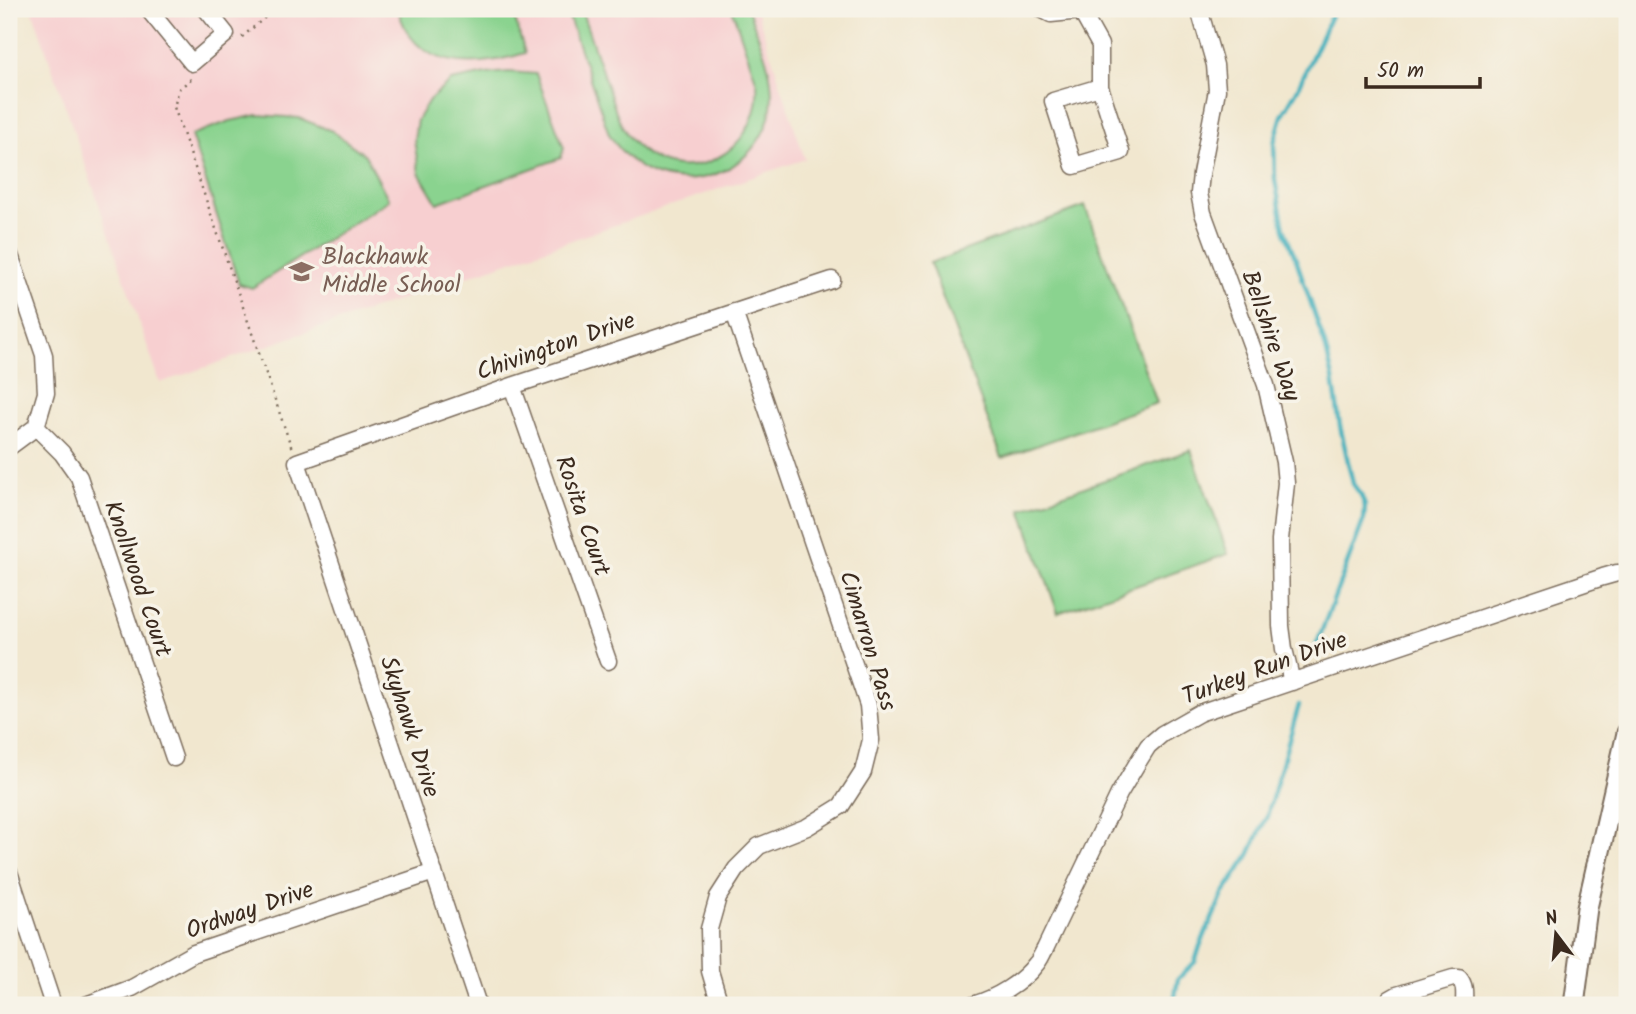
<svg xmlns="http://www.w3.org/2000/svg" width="1636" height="1014" font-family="Kalam,sans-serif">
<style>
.built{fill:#f7cfd0}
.green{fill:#8ad38f;stroke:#627e56;stroke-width:2}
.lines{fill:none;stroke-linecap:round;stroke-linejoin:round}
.stream{stroke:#42b1bd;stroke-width:4.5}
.minor-casing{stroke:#7b6c5c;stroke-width:19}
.major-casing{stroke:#7b6c5c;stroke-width:23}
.path{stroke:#7b6c5c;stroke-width:2.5;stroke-dasharray:2 5;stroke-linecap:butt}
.minor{stroke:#fff;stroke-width:16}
.major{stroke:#fff;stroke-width:19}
.labels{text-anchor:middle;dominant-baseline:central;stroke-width:7;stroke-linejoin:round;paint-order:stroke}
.education-label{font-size:24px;fill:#785e54;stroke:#f7f3e8;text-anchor:start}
.street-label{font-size:24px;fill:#3b2a1e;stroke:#f7f3e8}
</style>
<rect width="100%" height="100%" fill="#f7f3e8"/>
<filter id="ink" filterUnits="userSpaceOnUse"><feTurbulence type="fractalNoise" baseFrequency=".0143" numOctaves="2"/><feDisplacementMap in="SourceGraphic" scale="14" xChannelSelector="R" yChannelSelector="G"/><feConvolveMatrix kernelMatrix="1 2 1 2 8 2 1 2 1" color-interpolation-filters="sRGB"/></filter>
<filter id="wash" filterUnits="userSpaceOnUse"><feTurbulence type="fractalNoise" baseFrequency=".00686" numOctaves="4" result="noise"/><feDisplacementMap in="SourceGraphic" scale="28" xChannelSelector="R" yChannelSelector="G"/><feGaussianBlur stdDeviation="1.57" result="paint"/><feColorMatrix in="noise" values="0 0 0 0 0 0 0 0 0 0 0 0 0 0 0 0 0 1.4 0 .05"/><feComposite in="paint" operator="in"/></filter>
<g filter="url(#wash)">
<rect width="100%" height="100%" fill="#f1e7cf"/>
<path class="built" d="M32 9H756L805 159 160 383Z"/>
<path class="green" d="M398 9H512L525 53C474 69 414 71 398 9Z
M566 9H581C589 32 597 56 605 80 613 101 618 126 634 143 682 195 763 153 757 83L732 9H748C759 40 776 74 771 108 762 165 698 196 647 171 631 163 619 150 609 134Z
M509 72 536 74 564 148 561 158 437 203 419 173 414 139 417 120 429 100 451 81 486 74Z
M258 115 299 118 332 131 365 155 389 200 252 288 239 284 191 135 230 121Z
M1085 206 1157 403 1002 458 930 263Z
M1191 450 1228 554 1058 613 1021 509Z"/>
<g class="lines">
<path class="stream" d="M1315 649 1364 519 1365 506 1361 495 1353 484 1340 426 1333 378 1325 345 1297 262 1284 229 1275 180 1274 143 1282 116 1297 90 1334 9
M1172 1005 1174 1002 1178 979 1195 962 1200 946 1223 894 1249 855 1267 816 1299 705"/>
</g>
</g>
<g filter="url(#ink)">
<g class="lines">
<defs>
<path id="minor" d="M148 9 192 63 226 34 206 9
M1041 9 1051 14 1081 11 1087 9
M1199 9 1215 65 1217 90 1201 174 1199 193 1203 213 1266 385 1284 462 1286 483 1280 540 1281 626 1284 649 1292 682
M1081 11 1100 45V87L1121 152 1074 166 1053 101 1100 87
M9 252 44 355 46 393 36 427
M512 386 608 661
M36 427 62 453 79 477 174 758
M9 447 36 427
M9 872 53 1005
M86 1005 132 988 194 953 434 872
M478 1005 297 462 512 386 832 280
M720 1005 710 971 709 929 718 897 736 869 759 846 807 827 841 806 863 772 871 740 868 705 734 312
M973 1005C996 998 1022 983 1036 964 1040 960 1042 954 1045 949L1119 794 1138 762 1148 746 1162 734 1199 713 1603 577 1617 573H1627
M1385 1005 1390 999 1397 995 1453 978H1459C1466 986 1464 995 1464 1005"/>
<path id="major" d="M1574 1005 1587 908 1627 733"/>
</defs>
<use href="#minor" class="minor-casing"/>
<use href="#major" class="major-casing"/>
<path class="path" d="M242 37 275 9
M191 79 179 89 174 107 292 449"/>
<use href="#minor" class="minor"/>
<use href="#major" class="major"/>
</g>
</g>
<defs>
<symbol id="school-bare" viewBox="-9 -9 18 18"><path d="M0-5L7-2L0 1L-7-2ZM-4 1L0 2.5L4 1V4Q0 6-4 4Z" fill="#8d6e63" stroke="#f7f3e8" stroke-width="2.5" paint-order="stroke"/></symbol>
</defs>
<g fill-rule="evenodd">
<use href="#school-bare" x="284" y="254" width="35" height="35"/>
</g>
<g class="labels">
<g class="education-label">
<text x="322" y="257">Blackhawk<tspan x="322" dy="28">Middle School</tspan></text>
</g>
<g class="street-label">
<text transform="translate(1270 336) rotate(71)">Bellshire Way</text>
<text transform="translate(556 347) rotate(-19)">Chivington Drive</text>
<text transform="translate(582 516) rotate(71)">Rosita Court</text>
<text transform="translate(137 579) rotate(71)">Knollwood Court</text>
<text transform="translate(867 641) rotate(73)">Cimarron Pass</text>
<text transform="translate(1265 669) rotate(-20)">Turkey Run Drive</text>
<text transform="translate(409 727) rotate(72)">Skyhawk Drive</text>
<text transform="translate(250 911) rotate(-19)">Ordway Drive</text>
</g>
</g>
<rect width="1636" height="1014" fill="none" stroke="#f7f3e8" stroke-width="35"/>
<g transform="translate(1556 934) rotate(344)" stroke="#f7f3e8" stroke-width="5" paint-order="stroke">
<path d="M0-5L12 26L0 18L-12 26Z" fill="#3b2a1e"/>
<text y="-10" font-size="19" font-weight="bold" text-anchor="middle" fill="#3b2a1e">N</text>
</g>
<path d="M1366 77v10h114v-10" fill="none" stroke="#3b2a1e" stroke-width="3.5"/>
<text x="1377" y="77" font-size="21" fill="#3b2a1e" stroke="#f7f3e8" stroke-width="5" paint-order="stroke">50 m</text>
</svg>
